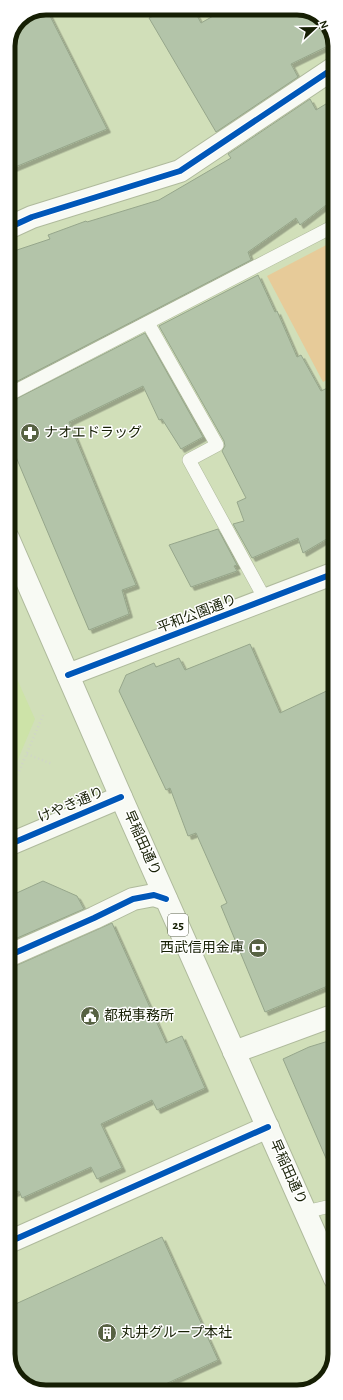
<svg xmlns="http://www.w3.org/2000/svg" width="343" height="1400" font-family="'Alegreya Sans','Noto Sans JP',sans-serif">
<style>
.built{fill:#cde3a8}
.green{fill:#e7cb99}
.building{fill:#b3c4a9;stroke:#96a68b;filter:url(#shadow)}
.lines{fill:none;stroke-linecap:round;stroke-linejoin:round}
.lane-casing{stroke:#afba9c;stroke-width:14}
.street-casing{stroke:#afba9c;stroke-width:24}
.secondary-casing{stroke:#afba9c;stroke-width:24}
.primary-casing{stroke:#afba9c;stroke-width:24}
.path{stroke:#d0d5c8;stroke-width:2.5;stroke-dasharray:1 3;stroke-linecap:butt}
.lane{stroke:#f8faf4;stroke-width:13}
.street{stroke:#f8faf4;stroke-width:22}
.secondary{stroke:#f8faf4;stroke-width:22}
.primary{stroke:#f8faf4;stroke-width:22}
.cycleway-casing{stroke:#fff;stroke-width:8}
.cycleway{stroke:#0057b8;stroke-width:6}
.labels{text-anchor:middle;dominant-baseline:central;stroke-width:3;stroke-linejoin:round;paint-order:stroke}
.shield{fill:#fff;stroke:#5c624f;stroke-width:1}
.shield-label{font-size:13px;font-weight:bold;fill:#161f04}
.poi-label{font-size:14px;fill:#161f04;stroke:#fff;text-anchor:start}
.street-label{font-size:14px;fill:#161f04;stroke:#fff}
.rim{fill:none;stroke:#161f04;stroke-width:5}
</style>
<defs>
<filter id="shadow"><feDropShadow dx="3.5" dy="3.5" stdDeviation="0" flood-color="#0004"/></filter>
</defs>
<rect width="100%" height="100%" fill="#d1dfb9"/>
<path class="built" d="M8 659 35 719 8 783Z"/>
<path class="green" d="M334 241V376L323 382 267 276Z"/>
<path class="building" d="M46 8 107 129 8 170V46L19 19Z
M170 8H193L201 23 227 8H301L313 13 330 45 291 64 298 77 216 132 149 18Z
M310 99 316 110 334 99V199L300 225 296 218 248 252 251 260 8 386V253L50 239 48 235 86 221 87 222 159 200 231 158 228 154Z
M258 275 275 312 277 311 297 357 301 355 321 391 334 385 335 534 303 553 298 538 252 558 233 524 244 521 237 502 246 498 222 451 225 446 224 441 159 326Z
M145 333 203 437 181 449 162 419 159 420 143 386 69 422 136 585 122 590 129 614 89 630 8 438V403Z
M218 529 237 565 234 566 237 571 191 587 169 545Z
M250 644 280 713 335 687V983L265 1012 221 906 227 903 196 833 188 836 170 788 166 790 119 691 126 675 154 663 156 667 179 658 185 670Z
M43 881 77 896 84 909 8 942V897Z
M112 923 166 1043 182 1036 205 1088 157 1110 152 1100 101 1124 122 1168 97 1179 91 1167 22 1198 19 1191 9 1195 8 968 13 967Z
M335 1039V1179L283 1059 309 1047Z
M162 1237 218 1360 148 1392H42L21 1382 9 1361V1307Z"/>
<g class="lines">
<defs>
<path id="lane" d="M148 323 217 445 189 460 266 601
M8 395 334 226
M305 1212 335 1205"/>
<path id="street" d="M8 228 32 217 180 171 334 68
M68 675 335 573
M8 956 94 918 133 899 154 895 166 899
M234 1052 335 1015
M9 1242 268 1127"/>
<path id="secondary" d="M8 845 121 797"/>
<path id="primary" d="M8 538 121 797 335 1279"/>
</defs>
<use href="#lane" class="lane-casing"/>
<use href="#street" class="street-casing"/>
<use href="#secondary" class="secondary-casing"/>
<use href="#primary" class="primary-casing"/>
<path class="path" d="M27 754 52 764
M8 797 44 713"/>
<use href="#lane" class="lane"/>
<use href="#street" class="street"/>
<use href="#secondary" class="secondary"/>
<use href="#primary" class="primary"/>
<defs>
<path id="cycleway" d="M8 228 32 217 180 171 334 68
M68 675 335 573
M8 845 121 797
M8 956 94 918 133 899 154 895 166 899
M9 1242 268 1127"/>
</defs>
<use href="#cycleway" class="cycleway-casing"/>
<use href="#cycleway" class="cycleway"/>
</g>
<defs>
<symbol id="pharmacy-disc" viewBox="-11 -11 22 22"><circle r="9.5" fill="#576243" stroke="#fff"/><path d="M-2-6h4v4h4v4h-4v4h-4v-4h-4v-4h4Z" fill="#fff"/></symbol>
<symbol id="bank-disc" viewBox="-11 -11 22 22"><circle r="9.5" fill="#576243" stroke="#fff"/><path d="M-6-4H6V4H-6ZM0-2.3a2.3 2.3 0 1 0 0 4.6a2.3 2.3 0 1 0 0-4.6Z" fill="#fff"/></symbol>
<symbol id="civic-disc" viewBox="-11 -11 22 22"><circle r="9.5" fill="#576243" stroke="#fff"/><path d="M-.6-6.5H3V-4.5H.6V-3L4-1V1h2V6H-6V1h2V-1L-.6-3ZM-1.2 2.5V6h2.4V2.5Z" fill="#fff"/></symbol>
<symbol id="building-disc" viewBox="-11 -11 22 22"><circle r="9.5" fill="#576243" stroke="#fff"/><path d="M-4-6H4V6H1V3H-1V6H-4ZM-2.5-4.3h1.7v1.8h-1.7ZM.8-4.3h1.7v1.8H.8ZM-2.5-1h1.7V.8h-1.7ZM.8-1h1.7V.8H.8Z" fill="#fff"/></symbol>
</defs>
<g fill-rule="evenodd">
<use href="#pharmacy-disc" x="19" y="422" width="22" height="22"/>
<use href="#bank-disc" x="247" y="937" width="22" height="22"/>
<use href="#civic-disc" x="79" y="1005" width="22" height="22"/>
<use href="#building-disc" x="96" y="1322" width="22" height="22"/>
</g>
<g class="labels">
<rect class="shield" x="168" y="914" width="20" height="22" rx="3"/>
<g class="shield-label">
<text x="178" y="925">25</text>
</g>
<g class="poi-label">
<text x="44" y="433">ナオエドラッグ</text>
<text x="244" y="948" text-anchor="end">西武信用金庫</text>
<text x="104" y="1016">都税事務所</text>
<text x="121" y="1333">丸井グループ本社</text>
</g>
<g class="street-label">
<text transform="translate(197 614) rotate(-21)">平和公園通り</text>
<text transform="translate(71 805) rotate(-23)">けやき通り</text>
<text transform="translate(142 843) rotate(66)">早稲田通り</text>
<text transform="translate(288 1172) rotate(66)">早稲田通り</text>
</g>
</g>
<path d="M0 0H343V1400H0ZM46 15H297A31 31 0 0 1 328 46V1354A31 31 0 0 1 297 1385H46A31 31 0 0 1 15 1354V46A31 31 0 0 1 46 15Z" fill="#fff" fill-rule="evenodd"/>
<path class="rim" d="M46 15H297A31 31 0 0 1 328 46V1354A31 31 0 0 1 297 1385H46A31 31 0 0 1 15 1354V46A31 31 0 0 1 46 15Z"/>
<g transform="translate(315 28) rotate(68)" stroke="#ffffff" stroke-width="3" paint-order="stroke">
<path d="M0-3L7 15L0 10L-7 15Z" fill="#161f04"/>
<text y="-6" font-size="11" font-weight="bold" text-anchor="middle" fill="#161f04">N</text>
</g>
</svg>
